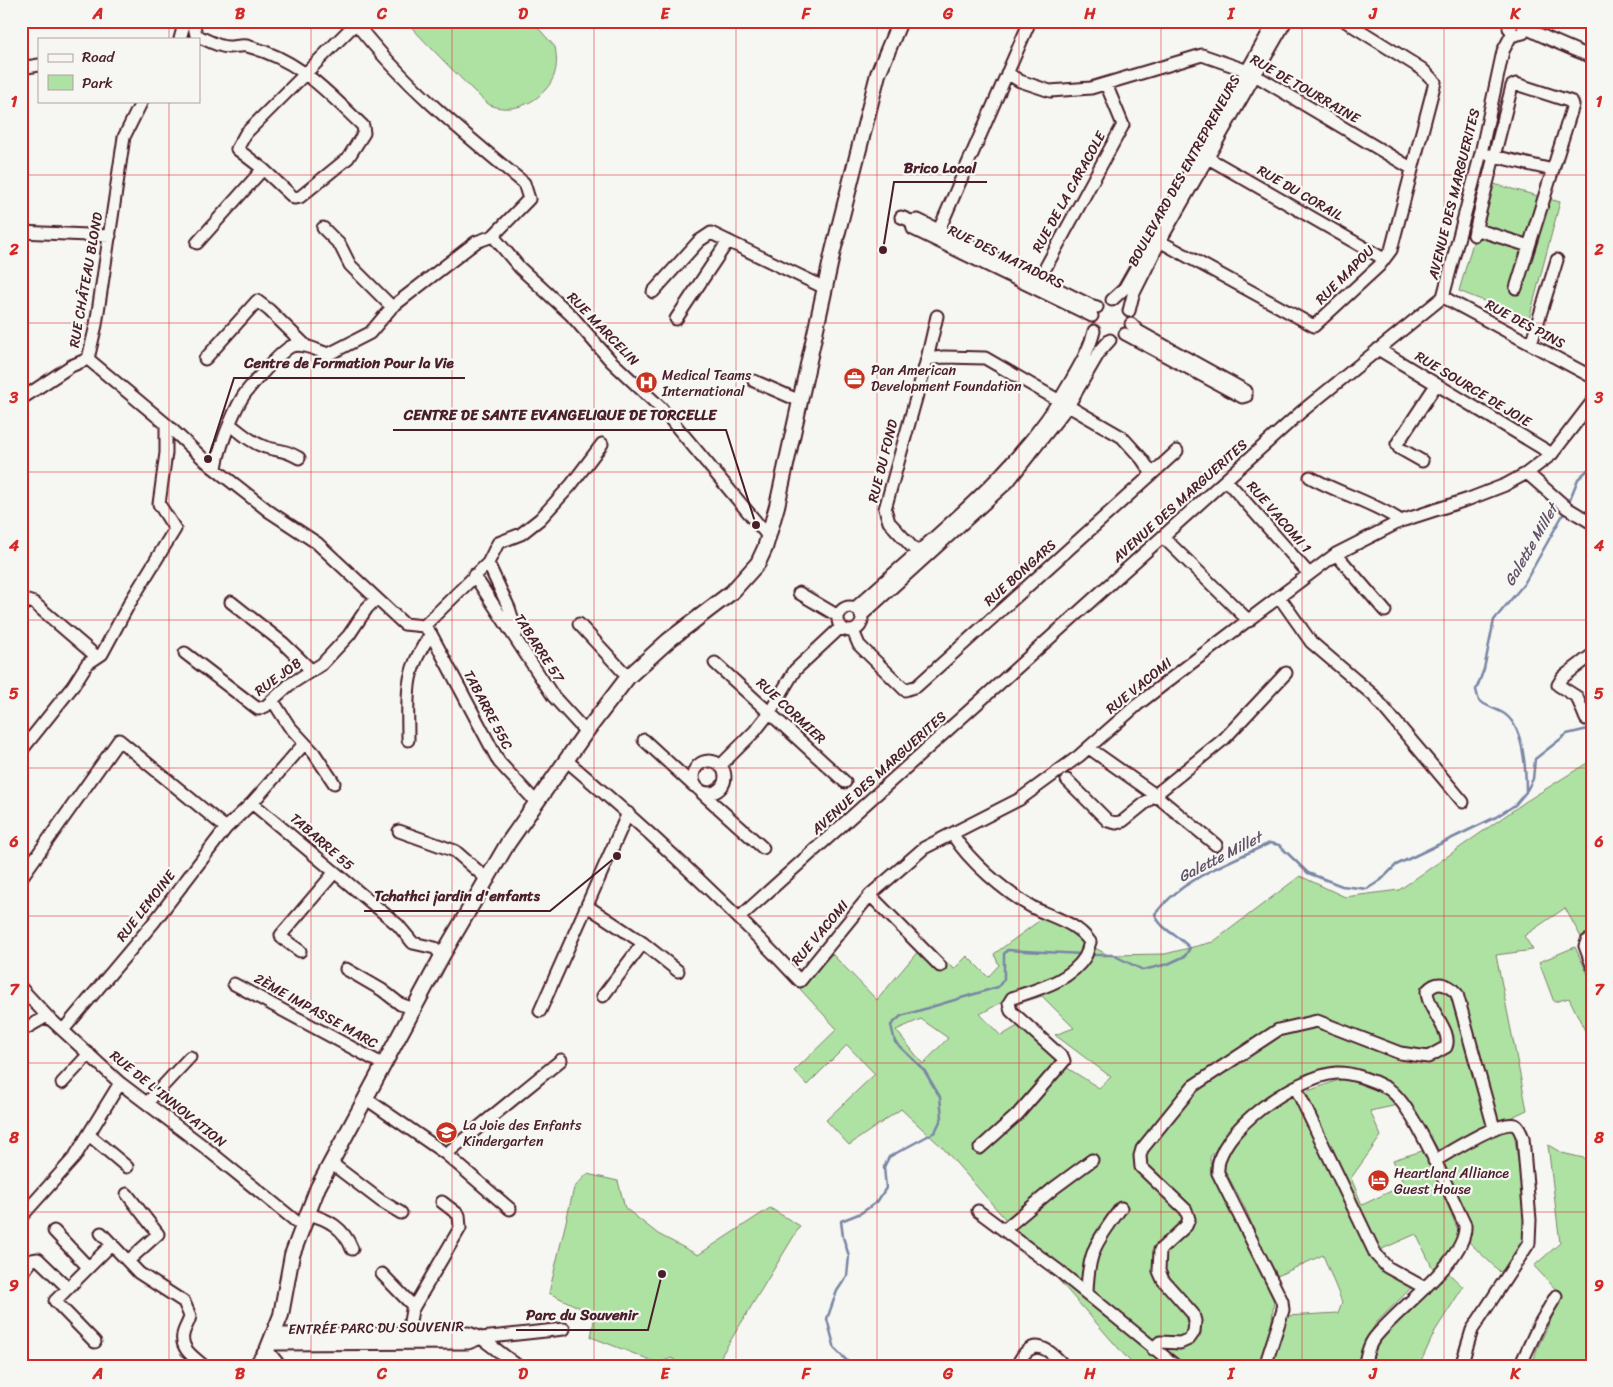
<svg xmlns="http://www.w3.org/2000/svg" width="1613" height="1387" font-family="Sriracha,sans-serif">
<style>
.green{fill:#aee2a3;stroke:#7c8067;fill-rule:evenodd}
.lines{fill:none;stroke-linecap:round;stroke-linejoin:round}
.stream{stroke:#7986a4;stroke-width:2.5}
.minor-casing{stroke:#4a1f2b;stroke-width:15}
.major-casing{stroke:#4a1f2b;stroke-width:18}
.minor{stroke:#f6f6f2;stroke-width:11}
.major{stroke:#f6f6f2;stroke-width:14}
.grid{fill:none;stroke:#d62828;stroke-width:1;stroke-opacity:0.55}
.labels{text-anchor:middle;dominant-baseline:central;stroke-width:4.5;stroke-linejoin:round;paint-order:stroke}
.street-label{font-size:14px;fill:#4a1f2b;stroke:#f6f6f2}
.poi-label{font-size:14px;fill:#4a1f2b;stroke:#f6f6f2;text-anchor:start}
.water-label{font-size:15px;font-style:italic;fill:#625268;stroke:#f6f6f2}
.leader{fill:none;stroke:#4a1f2b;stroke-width:2}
.callout-dot{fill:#4a1f2b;stroke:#f6f6f2;stroke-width:2}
.callout-label{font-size:15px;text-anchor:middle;font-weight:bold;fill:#4a1f2b;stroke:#f6f6f2;stroke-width:4.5;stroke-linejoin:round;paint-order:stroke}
.neatline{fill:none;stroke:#d62828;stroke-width:2}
.grid-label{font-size:16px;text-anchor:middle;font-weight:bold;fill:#d62828}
</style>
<rect width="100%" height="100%" fill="#f6f6f2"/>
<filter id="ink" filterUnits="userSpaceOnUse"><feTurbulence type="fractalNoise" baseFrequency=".02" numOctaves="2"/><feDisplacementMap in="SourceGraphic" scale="10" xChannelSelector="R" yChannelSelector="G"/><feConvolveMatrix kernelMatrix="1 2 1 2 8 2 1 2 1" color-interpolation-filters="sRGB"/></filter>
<g filter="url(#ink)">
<path class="green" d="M406 21H532L555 47C559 67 555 82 540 95 527 107 507 112 490 105 483 102 413 30 406 21Z
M1490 183 1560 202 1529 319 1459 291Z
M1592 760V935L1582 939 1565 908 1524 936 1533 950 1496 955 1527 1110 1439 1151 1411 1103 1388 1083 1352 1070 1289 1085 1249 1110 1210 1157 1211 1175 1244 1237 1274 1301 1271 1329 1259 1366H1134L943 1148 901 1109 849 1145 826 1120 875 1074 847 1045 807 1085 794 1071 837 1029 800 989 832 954 877 1000 925 943 954 969 967 956 988 977 999 965 994 954 1043 918 1073 930 1086 943 1108 955 1165 954 1213 942 1300 876 1345 897 1399 890 1525 802ZM1042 996 1074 1028 1055 1035 1111 1077 1099 1088 1061 1064 1021 1024 1001 1036 980 1014 1002 1002 1005 1008ZM921 1019 948 1038 923 1064 896 1030Z
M1575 947 1592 983V1045L1569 998 1554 1002 1539 962Z
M1344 1078 1383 1093 1398 1105 1370 1111 1381 1136 1351 1178 1362 1205 1404 1185 1393 1160 1422 1151 1427 1156 1458 1230 1453 1249 1435 1273 1416 1234 1382 1249C1388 1264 1406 1275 1421 1278L1376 1323 1367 1339 1358 1366H1270L1286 1316 1338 1313 1342 1302 1323 1255 1275 1277 1244 1206 1222 1165 1223 1157 1258 1116 1289 1098Z
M1502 1129H1509L1514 1132C1517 1153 1529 1226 1523 1241 1519 1252 1510 1266 1500 1272L1469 1242V1223L1442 1166 1443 1161Z
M1548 1145 1562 1153 1592 1160V1366H1532L1537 1349 1562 1296 1534 1266 1560 1243Z
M587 1174 618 1181 625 1208 658 1234 698 1255 770 1208 800 1226 715 1366H683L672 1358 658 1363 591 1337 595 1315 549 1293 574 1188Z
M1445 1270 1463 1287 1435 1331 1419 1366H1368L1379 1342Z"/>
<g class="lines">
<path class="stream" d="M1568 504 1578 479 1592 466
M1527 790 1533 779 1535 759 1567 734 1592 728
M1091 955H1113L1143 970 1168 964 1185 956 1190 948C1179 935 1161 931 1155 914 1182 878 1230 862 1270 843L1279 845 1308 873 1342 886 1367 889 1381 880 1396 865 1496 817 1515 805 1526 792C1526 771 1524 725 1503 713 1495 709 1487 706 1479 701L1476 690 1484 669 1494 620 1524 584 1565 511
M852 1366 835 1349 827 1319 837 1291 847 1276 849 1256 843 1237 841 1221 861 1213 877 1202 886 1188 884 1167 889 1157 935 1132 942 1117 940 1097 924 1070 895 1042 891 1025 901 1016 998 987 1004 979V954L1007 950 1083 954"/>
<defs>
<path id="minor" d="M193 21 196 35C205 39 218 47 228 47 235 47 240 45 247 46 300 60 325 90 363 126L364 133 348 158 300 197 294 198 263 169
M1515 21 1509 28 1515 35 1523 33 1524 27 1521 22
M1524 27C1546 38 1569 48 1592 57
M180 39 185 21
M21 61 27 67 39 65
M1007 73 1020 81 1050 91 1091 88 1202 55 1248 71 1411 168
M1201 154 1384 259
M1489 155 1553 170
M901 217 911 221 913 229 1092 316
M911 221 918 220 1090 305 1097 307
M323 228 340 245 350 265 392 307
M1475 229 1529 246
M21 232 110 236
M1474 235 1512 86 1516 84 1572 102 1573 105 1516 288
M493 236 520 268 571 315 611 361 661 408 768 536
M1152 237 1314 326 1379 266 1391 250 1435 82 1422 69 1345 21
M935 239 1030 21
M197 243 263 169 237 149 246 133 356 23
M1035 287 1123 125 1106 84
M653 292 699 241 711 233 825 288
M1443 297 1592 377
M1112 300 1124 289 1275 21
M1129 311 1133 295 1160 241 1286 21
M676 319 728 241
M1125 334 1242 397 1246 396V391L1138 331 1131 324
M1531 344 1557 260
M1378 349 1552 454
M88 359 166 424 210 465 270 512 317 543 404 624 424 626
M88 359 96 325 124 137 142 101
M205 359 257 301 269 310 305 345
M927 359 937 316
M754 381 800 401
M21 399 71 366 88 359
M231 425C241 433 252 443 265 447 280 452 282 448 299 458
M1422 461 1399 448 1397 444 1436 385
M216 469C218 450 232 415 242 398 247 389 283 349 292 346 305 343 317 351 329 354L370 333 392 307 476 242 493 236 529 199 524 183C463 133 403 84 354 21
M1527 473 1567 508 1592 523
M1152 474 1177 451
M1310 477C1340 494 1373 502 1401 521
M1226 480 1309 574
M1163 537 1249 621
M1336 554 1385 611
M488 563 509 608 517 633
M474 575 553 696 586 732
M799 593 838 616
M1280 598 1311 642 1373 695 1463 802
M231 602 283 643 312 671
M838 619a12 12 0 1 1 24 0a12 12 0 1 1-24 0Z
M21 607 28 601 34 603 97 657
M855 608C932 537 1021 472 1072 379 1081 363 1090 348 1094 331
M861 616 1008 482 1068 406 1100 351 1110 340
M579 624 628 677
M424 626 488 563 498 543 521 534 540 519 571 485 602 444
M424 626 431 634 499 762 536 802
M853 631 859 645 905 690 917 686 1152 474 1142 459 1122 437 985 358 944 357 927 359 885 509 889 522 923 559
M185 653 258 709 266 706 289 685 322 664 349 635 367 608 376 599
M715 663 845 782
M273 701 289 726 314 753 334 783
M1586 719 1577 697 1558 685 1563 677 1592 655
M408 740C408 695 403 673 431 634
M644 740 694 786
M1089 748 1154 794 1216 845
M21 751 73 686 87 664 102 654 129 604 175 529 159 504 166 453V424
M566 760C648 830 726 902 800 981L870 895 924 848 1020 799 1079 756 1137 705 1190 664 1336 554 1401 521 1469 499 1505 485 1527 473 1552 454 1592 402
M693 777a16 16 0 1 1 32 0a16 16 0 1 1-32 0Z
M720 766 755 731 770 712 795 670 841 627
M1067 780 1108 821 1116 823 1123 821 1224 739 1286 673
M702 793 763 848
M252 803 398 925 413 943 435 948 442 956
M399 831 455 851 487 879
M953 835C969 861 1005 892 1032 907 1053 918 1076 922 1090 942 1088 947 1088 952 1085 957 1070 981 1038 989 1012 998L1009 1003 1011 1011 1063 1058 1064 1061 1017 1115 980 1148
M21 878 119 740 226 828
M870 895 940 966
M587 906 643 943 678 971
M740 917 1301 412 1443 297 1481 153 1503 51 1512 34
M1592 939 1587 941 1585 946 1592 965
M300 951 282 938 281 935 334 873
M346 969 382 990 400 1004 414 1009
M234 984 384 1065
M21 988 47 1016 120 1083 203 1146 303 1227
M603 996 643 943
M540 1011 628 813
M64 1029 154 922 226 828 252 803 304 744
M21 1031 47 1016
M62 1083 89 1054
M1296 1088 1376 1255 1387 1267 1425 1288
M365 1098 446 1154 510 1209
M147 1103 190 1057
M89 1135 127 1167
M446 1154 561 1060
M1434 1161C1447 1154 1501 1119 1515 1125 1519 1127 1521 1133 1523 1138L1530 1220 1529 1243 1472 1330 1461 1366
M331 1163 381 1201 401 1213
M127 1194 158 1234 128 1261
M978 1211 1059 1271 1176 1366
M308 1214C328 1219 344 1228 352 1249
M21 1217 74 1158 120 1083
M1005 1229 1054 1188 1092 1160
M54 1231 88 1267
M101 1233 139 1273 184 1302 190 1316C189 1323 184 1328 183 1335 180 1349 195 1358 204 1366
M382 1274 414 1307
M21 1275 32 1260 38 1259 67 1287
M1087 1293C1088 1251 1097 1241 1121 1208
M408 1333 412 1310 460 1228 459 1215 442 1202
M274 1334 469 1333 481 1338 518 1366
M95 1342 55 1301 112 1244
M270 1344 468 1343 481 1338 564 1329
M1153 1349 1160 1342 1180 1343 1189 1339 1194 1332 1195 1321 1193 1314 1163 1280 1159 1271 1160 1250 1186 1226 1189 1219 1186 1210 1141 1167 1140 1156 1142 1149 1193 1086 1278 1030 1317 1021 1400 1053 1428 1057 1446 1047C1453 1031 1427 1010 1427 991 1437 980 1447 983 1457 994L1494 1128
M267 1350 280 1366
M21 1365 23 1366
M1017 1366C1030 1337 1046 1345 1064 1366
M1265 1366 1283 1310 1282 1301 1218 1173C1214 1131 1298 1076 1336 1073 1351 1072 1373 1080 1387 1088 1413 1102 1450 1195 1465 1225 1468 1261 1393 1311 1373 1340 1368 1347 1366 1358 1364 1366
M1520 1366 1539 1325 1556 1296"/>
<path id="major" d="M256 1366 267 1350 281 1315 292 1255 318 1187 442 956 508 843 586 732 628 677 669 640 732 592 758 563 765 548 777 506 833 251 878 74 900 21"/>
</defs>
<use href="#minor" class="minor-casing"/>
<use href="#major" class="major-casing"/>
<use href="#minor" class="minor"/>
<use href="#major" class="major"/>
</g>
</g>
<path class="grid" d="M169 21V39M311 21V1366M452 21V1366M594 21V1366M736 21V1366M877 21V1366M1019 21V1366M1161 21V1366M1302 21V1366M1444 21V1366M169 101V1366M21 175H1592M21 323H1592M21 472H1592M21 620H1592M21 768H1592M21 916H1592M21 1063H1592M21 1212H1592"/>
<defs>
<symbol id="office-disc" viewBox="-11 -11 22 22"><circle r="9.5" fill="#c8321e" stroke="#f6f6f2"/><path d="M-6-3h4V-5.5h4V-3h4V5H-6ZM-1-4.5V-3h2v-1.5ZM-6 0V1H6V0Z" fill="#fff"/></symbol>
<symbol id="hospital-disc" viewBox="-11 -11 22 22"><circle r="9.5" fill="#c8321e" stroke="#f6f6f2"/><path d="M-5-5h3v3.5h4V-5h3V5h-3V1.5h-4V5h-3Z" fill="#fff"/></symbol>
<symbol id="school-disc" viewBox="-11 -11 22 22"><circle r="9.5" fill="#c8321e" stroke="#f6f6f2"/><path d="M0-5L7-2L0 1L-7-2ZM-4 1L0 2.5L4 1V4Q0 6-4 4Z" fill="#fff"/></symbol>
<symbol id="hotel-disc" viewBox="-11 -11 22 22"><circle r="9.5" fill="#c8321e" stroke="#f6f6f2"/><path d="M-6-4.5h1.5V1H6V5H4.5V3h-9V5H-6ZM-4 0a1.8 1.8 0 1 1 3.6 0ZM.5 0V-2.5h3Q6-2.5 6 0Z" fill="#fff"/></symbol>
</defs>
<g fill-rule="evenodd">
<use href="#office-disc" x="842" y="366" width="25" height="25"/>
<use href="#hospital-disc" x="634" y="370" width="25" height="25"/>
<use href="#school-disc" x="434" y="1120" width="25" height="25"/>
<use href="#hotel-disc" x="1366" y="1168" width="25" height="25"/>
</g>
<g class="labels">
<g class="street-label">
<text transform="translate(1305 89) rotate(30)">RUE DE TOURRAINE</text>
<text transform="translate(1184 171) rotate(-61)">BOULEVARD DES ENTREPRENEURS</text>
<text transform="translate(1069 192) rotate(-61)">RUE DE LA CARACOLE</text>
<text transform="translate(1300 193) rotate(30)">RUE DU CORAIL</text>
<text transform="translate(1454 194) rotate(-76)">AVENUE DES MARGUERITES</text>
<text transform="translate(1006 257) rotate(26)">RUE DES MATADORS</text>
<text transform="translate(1345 275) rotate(-45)">RUE MAPOU</text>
<text transform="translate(86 280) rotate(-80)">RUE CHÂTEAU BLOND</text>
<text transform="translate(1525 324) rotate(28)">RUE DES PINS</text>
<text transform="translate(603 329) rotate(46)">RUE MARCELIN</text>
<text transform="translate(1473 389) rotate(31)">RUE SOURCE DE JOIE</text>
<text transform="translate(883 461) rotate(-76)">RUE DU FOND</text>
<text transform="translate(1180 501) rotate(-42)">AVENUE DES MARGUERITES</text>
<text transform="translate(1279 517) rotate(49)">RUE VACOMI 1</text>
<text transform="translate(1020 573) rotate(-42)">RUE BONGARS</text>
<text transform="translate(539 648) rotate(57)">TABARRE 57</text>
<text transform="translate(278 677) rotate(-36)">RUE JOB</text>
<text transform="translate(1139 686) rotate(-39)">RUE VACOMI</text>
<text transform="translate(488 710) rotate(62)">TABARRE 55C</text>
<text transform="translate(791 711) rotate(43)">RUE CORMIER</text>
<text transform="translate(879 773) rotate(-42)">AVENUE DES MARGUERITES</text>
<text transform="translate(322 842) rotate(41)">TABARRE 55</text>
<text transform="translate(146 906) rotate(-52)">RUE LEMOINE</text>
<text transform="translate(820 933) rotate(-50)">RUE VACOMI</text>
<text transform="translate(316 1011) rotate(29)">2ÈME IMPASSE MARC</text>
<text transform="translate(168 1099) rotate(39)">RUE DE L'INNOVATION</text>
<text transform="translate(376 1328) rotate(-1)">ENTRÉE PARC DU SOUVENIR</text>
</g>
<g class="poi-label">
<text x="871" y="370">Pan American<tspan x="871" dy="16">Development Foundation</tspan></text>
<text x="662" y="375">Medical Teams<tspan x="662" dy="16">International</tspan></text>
<text x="463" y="1125">La Joie des Enfants<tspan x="463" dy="16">Kindergarten</tspan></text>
<text x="1394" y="1173">Heartland Alliance<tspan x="1394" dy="16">Guest House</tspan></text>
</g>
<g class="water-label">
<text transform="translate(1531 545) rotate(-60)">Galette Millet</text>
<text transform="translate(1220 857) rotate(-27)">Galette Millet</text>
</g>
</g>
<path class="leader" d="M883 250L894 182H987M208 459L234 378H465M756 525L726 430H393M617 856L550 911H364M662 1274L648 1330H516"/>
<g class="callout-dot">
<circle cx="883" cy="250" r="5"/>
<circle cx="208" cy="459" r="5"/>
<circle cx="756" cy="525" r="5"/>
<circle cx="617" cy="856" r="5"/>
<circle cx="662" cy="1274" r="5"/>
</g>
<g class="callout-label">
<text x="940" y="173">Brico Local</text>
<text x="349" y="368">Centre de Formation Pour la Vie</text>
<text x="560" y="420">CENTRE DE SANTE EVANGELIQUE DE TORCELLE</text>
<text x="457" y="901">Tchathci jardin d'enfants</text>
<text x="582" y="1320">Parc du Souvenir</text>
</g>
<rect width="1613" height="1387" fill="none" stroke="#f6f6f2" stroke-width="55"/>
<rect x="38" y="38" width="162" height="65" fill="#f6f6f2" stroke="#b1a0a2"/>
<rect x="48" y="54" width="25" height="8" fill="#f6f6f2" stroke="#b1a0a2"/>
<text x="82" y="62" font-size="15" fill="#4a1f2b">Road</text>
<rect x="48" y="75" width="25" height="15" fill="#aee2a3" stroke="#b1a0a2"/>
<text x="82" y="88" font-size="15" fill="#4a1f2b">Park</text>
<rect x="28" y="28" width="1558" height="1332" class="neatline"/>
<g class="grid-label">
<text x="98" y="19">A</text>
<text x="240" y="19">B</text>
<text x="382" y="19">C</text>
<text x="523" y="19">D</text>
<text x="665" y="19">E</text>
<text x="806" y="19">F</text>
<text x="948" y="19">G</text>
<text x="1090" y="19">H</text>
<text x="1231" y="19">I</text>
<text x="1373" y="19">J</text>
<text x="1515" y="19">K</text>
<text x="14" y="107">1</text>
<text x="1599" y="107">1</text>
<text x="14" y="255">2</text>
<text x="1599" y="255">2</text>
<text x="14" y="403">3</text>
<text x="1599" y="403">3</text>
<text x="14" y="551">4</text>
<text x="1599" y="551">4</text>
<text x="14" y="699">5</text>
<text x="1599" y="699">5</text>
<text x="14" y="847">6</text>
<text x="1599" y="847">6</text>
<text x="14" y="995">7</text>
<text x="1599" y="995">7</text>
<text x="14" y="1143">8</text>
<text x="1599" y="1143">8</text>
<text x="14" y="1291">9</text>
<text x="1599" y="1291">9</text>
<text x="98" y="1379">A</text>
<text x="240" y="1379">B</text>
<text x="382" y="1379">C</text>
<text x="523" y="1379">D</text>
<text x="665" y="1379">E</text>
<text x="806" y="1379">F</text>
<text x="948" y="1379">G</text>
<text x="1090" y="1379">H</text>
<text x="1231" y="1379">I</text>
<text x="1373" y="1379">J</text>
<text x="1515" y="1379">K</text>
</g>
</svg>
